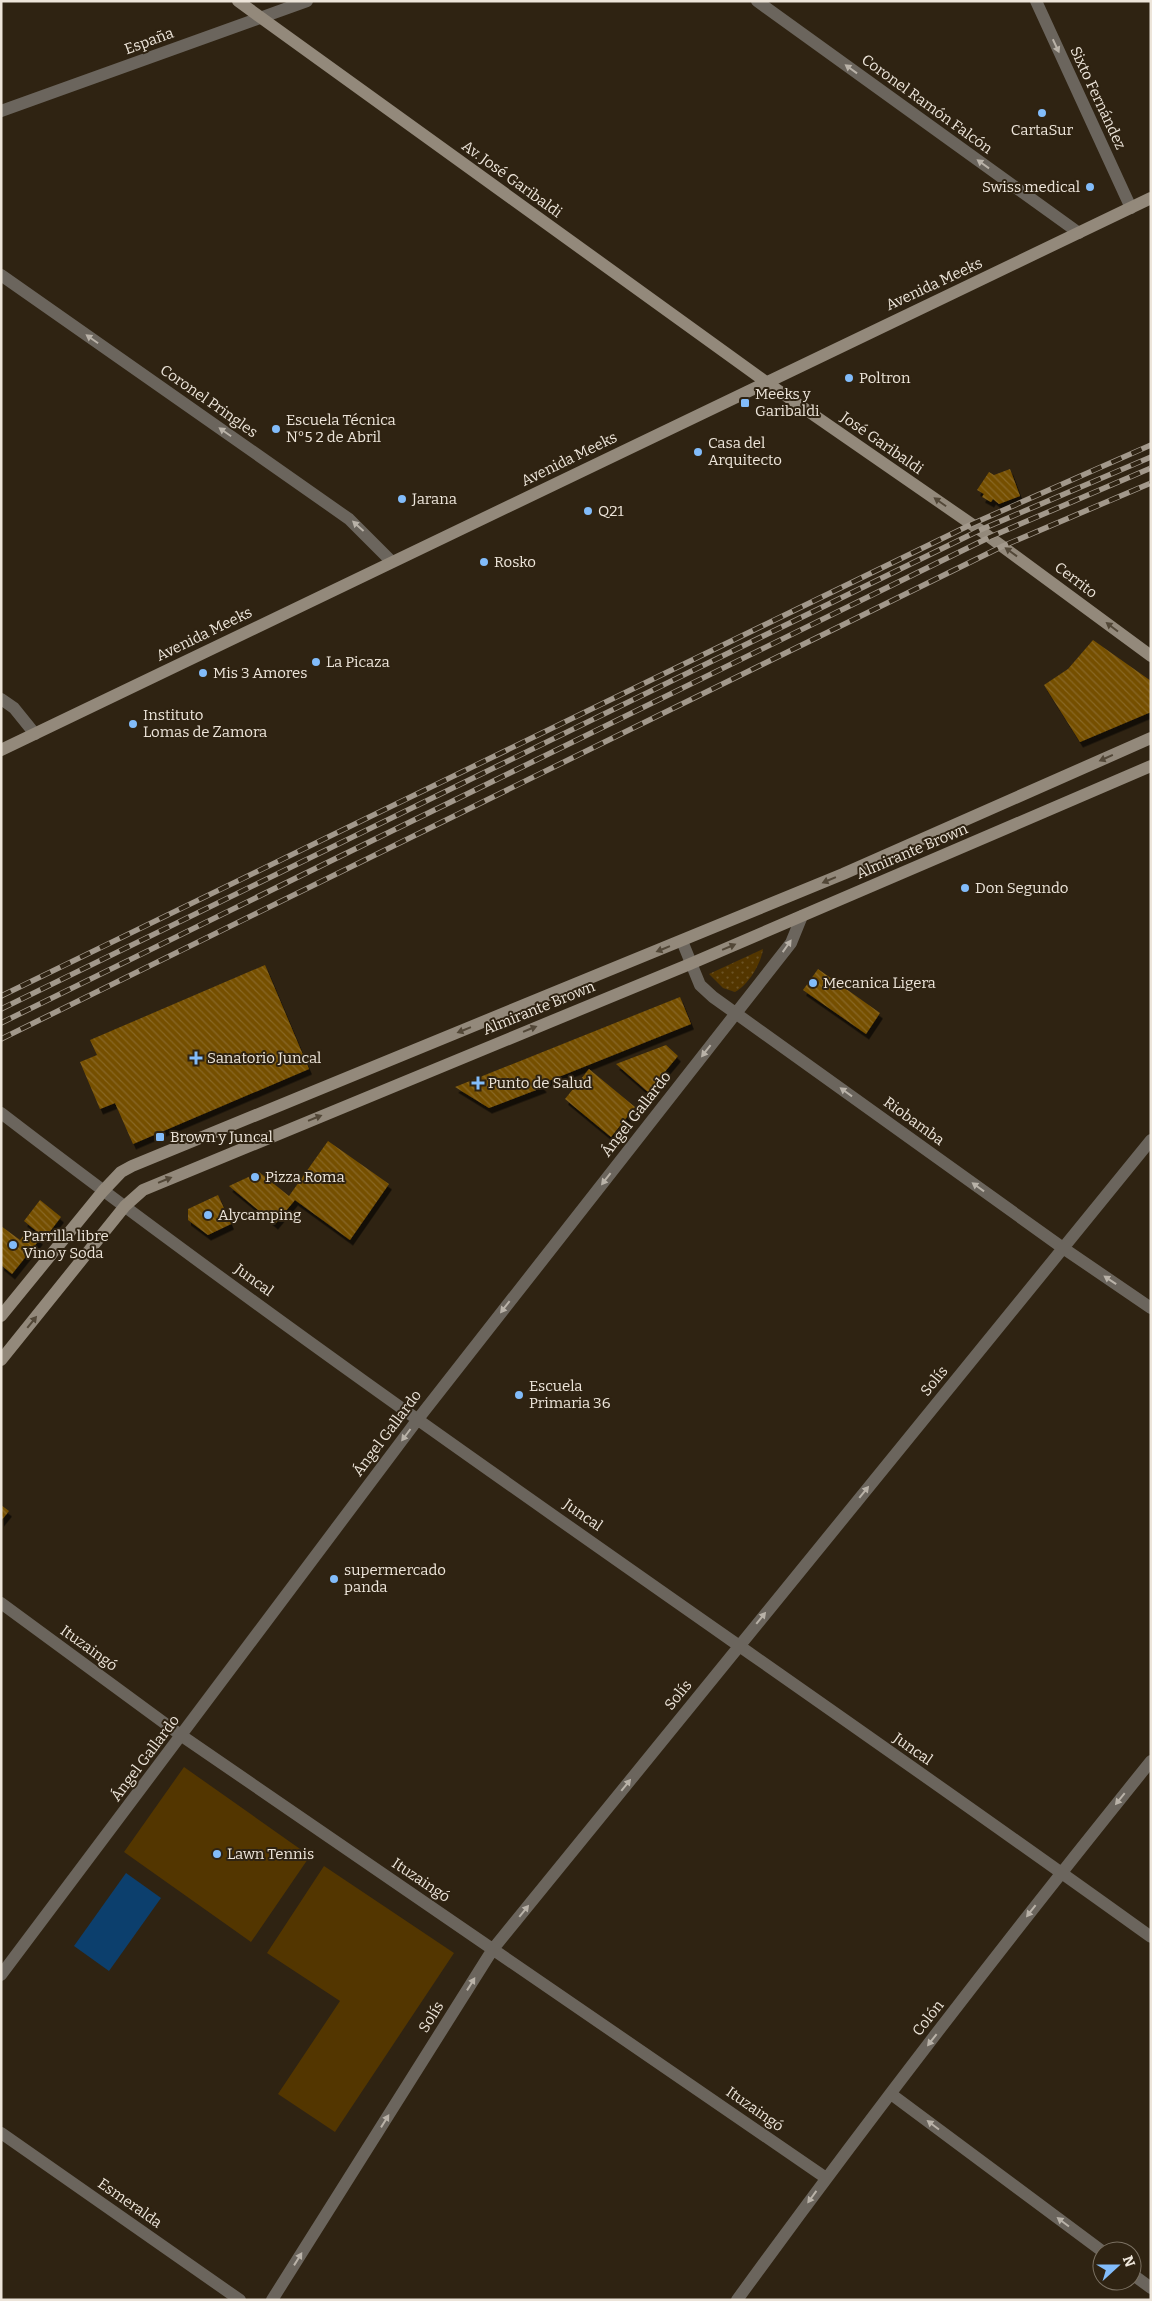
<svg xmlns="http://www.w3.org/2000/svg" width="1152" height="2301" font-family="Bitter,serif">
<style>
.grass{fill:url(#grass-dots)}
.pitch{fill:#533600}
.water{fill:#0c3f6d}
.building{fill:url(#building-back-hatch);filter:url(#shadow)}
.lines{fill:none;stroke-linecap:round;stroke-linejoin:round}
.street{stroke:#6b655d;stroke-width:12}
.secondary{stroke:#93897b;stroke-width:12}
.rail-casing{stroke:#a2988b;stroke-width:5.5}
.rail{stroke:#2f2312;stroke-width:4;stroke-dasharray:11;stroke-linecap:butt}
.oneway{fill:#b9b2a8}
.oneway2{fill:#524737}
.poi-dot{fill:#82bcfa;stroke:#2f2312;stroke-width:2}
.labels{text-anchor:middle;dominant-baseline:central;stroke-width:4;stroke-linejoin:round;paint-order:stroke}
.street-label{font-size:15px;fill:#ede5da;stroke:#2f2312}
.poi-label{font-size:15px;fill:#ede5da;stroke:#2f2312;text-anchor:start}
</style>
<defs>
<pattern id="grass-dots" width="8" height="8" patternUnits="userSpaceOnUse" patternTransform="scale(1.25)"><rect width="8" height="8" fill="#533600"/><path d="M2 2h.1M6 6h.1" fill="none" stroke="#6c5325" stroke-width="1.8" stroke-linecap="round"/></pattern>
<pattern id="building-back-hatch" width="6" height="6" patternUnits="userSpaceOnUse" patternTransform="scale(1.25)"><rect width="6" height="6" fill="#754f01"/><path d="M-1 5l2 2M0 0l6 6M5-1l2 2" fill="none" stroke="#896825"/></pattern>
<filter id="shadow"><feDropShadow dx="3" dy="5.5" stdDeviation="0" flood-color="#0009"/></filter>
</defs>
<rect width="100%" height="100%" fill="#2f2312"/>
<path class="grass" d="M763 949C761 964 748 985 735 992L723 988 709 974Z"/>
<path class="pitch" d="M184 1767 310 1856 251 1942 124 1852Z
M324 1866 454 1953 335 2132 278 2094 340 2001 267 1953Z"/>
<path class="water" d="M126 1873 161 1898 109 1971 74 1946Z"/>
<path class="building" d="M1010 469 1020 496 999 504 993 499 991 502 982 497 984 494 977 490 989 472 994 475Z
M1093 640 1151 681V712L1080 742 1044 685 1068 669Z
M265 965 309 1069 133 1144 115 1103 100 1109 80 1062 97 1055 90 1040Z
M818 969 880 1013 866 1034 803 990Z
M680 997 691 1024 541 1084 544 1087 489 1108 455 1087Z
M666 1045 678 1056 648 1092 616 1064Z
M589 1069 635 1107 611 1137 565 1099Z
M328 1141 389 1184 350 1240 295 1200 275 1224 229 1186 259 1172 289 1196Z
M218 1195 231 1224 208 1235 188 1220V1209Z
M40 1200 61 1217 45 1238 24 1221Z
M1 1226 20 1240 29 1229 40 1239 12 1274 1 1265Z
M1 1505 9 1511 1 1521Z"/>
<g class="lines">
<path class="street" d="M757 1 1079 233
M1036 1 1131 208
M1 111 307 1
M1 275 349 519 391 561
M1 699 14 708 35 734
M682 941 700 985 713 997 1063 1248 1151 1308
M1 1113C375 1400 768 1661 1151 1937
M1 1603 182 1736 826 2178
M1 1975 418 1419 791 943 802 916
M891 2094 1102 2251
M1 2133 240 2300
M1132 2274 1151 2288
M272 2300 493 1949 1151 1140
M737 2300C870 2117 1009 1937 1151 1761"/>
<path class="secondary" d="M238 1 766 382 980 530 1151 656
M1 750 1151 198
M1 1316 103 1191 121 1172 132 1166 843 874 1151 738
M1 1360 125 1206 143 1190 690 964 1151 766"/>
<defs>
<path id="rail" d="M1 996 972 524 1151 445
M1 1009 980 530 1151 457
M1 1023 990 537 1151 468
M1 1039 1003 546 1151 483"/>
</defs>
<use href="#rail" class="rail-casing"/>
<use href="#rail" class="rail"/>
</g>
<defs><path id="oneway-solid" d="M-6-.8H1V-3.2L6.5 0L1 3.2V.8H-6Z" transform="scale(1.25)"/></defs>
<g class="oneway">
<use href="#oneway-solid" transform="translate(1056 46) rotate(65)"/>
<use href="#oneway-solid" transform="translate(851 69) rotate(-144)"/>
<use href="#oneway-solid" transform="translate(983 164) rotate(-144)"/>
<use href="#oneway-solid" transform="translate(92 339) rotate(-145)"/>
<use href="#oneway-solid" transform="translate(225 432) rotate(-145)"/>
<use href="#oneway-solid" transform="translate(358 526) rotate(-138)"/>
<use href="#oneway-solid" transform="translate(787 946) rotate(-55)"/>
<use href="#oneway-solid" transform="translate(706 1051) rotate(128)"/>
<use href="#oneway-solid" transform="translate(846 1092) rotate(-144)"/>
<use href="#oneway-solid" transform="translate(606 1179) rotate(128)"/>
<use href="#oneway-solid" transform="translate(978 1187) rotate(-144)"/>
<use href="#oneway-solid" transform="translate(1110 1280) rotate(-146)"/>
<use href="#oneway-solid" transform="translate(505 1307) rotate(128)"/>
<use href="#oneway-solid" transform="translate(406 1435) rotate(127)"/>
<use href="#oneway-solid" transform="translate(864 1492) rotate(-51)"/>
<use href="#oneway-solid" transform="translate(761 1618) rotate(-51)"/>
<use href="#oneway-solid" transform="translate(626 1785) rotate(-51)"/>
<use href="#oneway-solid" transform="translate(1120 1799) rotate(129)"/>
<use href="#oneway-solid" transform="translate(524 1911) rotate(-51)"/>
<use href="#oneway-solid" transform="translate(1031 1911) rotate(128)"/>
<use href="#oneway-solid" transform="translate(471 1984) rotate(-58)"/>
<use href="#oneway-solid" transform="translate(932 2040) rotate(128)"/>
<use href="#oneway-solid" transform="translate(385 2121) rotate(-58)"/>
<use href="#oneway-solid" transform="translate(933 2125) rotate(-143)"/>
<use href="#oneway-solid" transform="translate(812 2197) rotate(126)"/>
<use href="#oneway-solid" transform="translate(1063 2222) rotate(-143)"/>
<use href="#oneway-solid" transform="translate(298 2259) rotate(-58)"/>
</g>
<g class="oneway2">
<use href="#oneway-solid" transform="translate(940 502) rotate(-145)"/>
<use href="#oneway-solid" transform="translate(1011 552) rotate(-144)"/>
<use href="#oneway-solid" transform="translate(1112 627) rotate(-143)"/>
<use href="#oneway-solid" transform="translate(1106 758) rotate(156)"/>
<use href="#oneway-solid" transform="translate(829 880) rotate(157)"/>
<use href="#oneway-solid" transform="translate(729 947) rotate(-23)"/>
<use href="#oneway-solid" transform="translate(663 949) rotate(158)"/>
<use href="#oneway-solid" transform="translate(530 1029) rotate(-22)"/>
<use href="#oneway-solid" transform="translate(464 1030) rotate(158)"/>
<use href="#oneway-solid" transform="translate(315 1118) rotate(-22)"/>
<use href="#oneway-solid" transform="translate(165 1180) rotate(-22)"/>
<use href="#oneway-solid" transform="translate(32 1322) rotate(-51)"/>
</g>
<g class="poi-dot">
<circle cx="1042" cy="113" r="5"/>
<circle cx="1090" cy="187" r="5"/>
<circle cx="849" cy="378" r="5"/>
<rect x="740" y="398" width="10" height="10" rx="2.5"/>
<circle cx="276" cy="429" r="5"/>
<circle cx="698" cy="452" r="5"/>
<circle cx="402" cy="499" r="5"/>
<circle cx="588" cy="511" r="5"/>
<circle cx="484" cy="562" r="5"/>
<circle cx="316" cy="662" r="5"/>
<circle cx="203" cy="673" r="5"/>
<circle cx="133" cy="724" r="5"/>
<circle cx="965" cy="888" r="5"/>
<circle cx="813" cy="983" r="5"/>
<path d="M193.5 1050.5h5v5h5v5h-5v5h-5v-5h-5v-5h5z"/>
<path d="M475.5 1075.5h5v5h5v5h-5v5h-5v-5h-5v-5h5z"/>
<rect x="155" y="1132" width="10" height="10" rx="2.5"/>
<circle cx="255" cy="1177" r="5"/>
<circle cx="208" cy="1215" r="5"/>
<circle cx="13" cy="1245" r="5"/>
<circle cx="519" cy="1395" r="5"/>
<circle cx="334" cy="1579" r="5"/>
<circle cx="217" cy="1854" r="5"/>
</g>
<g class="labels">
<g class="street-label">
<text transform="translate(149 41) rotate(-20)">España</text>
<text transform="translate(1098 98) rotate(65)">Sixto Fernández</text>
<text transform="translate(927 104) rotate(36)">Coronel Ramón Falcón</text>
<text transform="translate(512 179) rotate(36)">Av. José Garibaldi</text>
<text transform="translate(934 284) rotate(-25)">Avenida Meeks</text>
<text transform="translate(209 401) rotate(35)">Coronel Pringles</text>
<text transform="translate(882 443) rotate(35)">José Garibaldi</text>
<text transform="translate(569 459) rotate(-26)">Avenida Meeks</text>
<text transform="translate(1076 580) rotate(37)">Cerrito</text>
<text transform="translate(204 634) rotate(-26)">Avenida Meeks</text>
<text transform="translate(912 851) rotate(-23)">Almirante Brown</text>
<text transform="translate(539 1008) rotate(-22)">Almirante Brown</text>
<text transform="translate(636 1114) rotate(-52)">Ángel Gallardo</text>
<text transform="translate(914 1121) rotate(36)">Riobamba</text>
<text transform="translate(254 1280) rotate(36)">Juncal</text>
<text transform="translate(934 1381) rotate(-51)">Solís</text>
<text transform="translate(387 1433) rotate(-53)">Ángel Gallardo</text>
<text transform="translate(583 1515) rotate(35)">Juncal</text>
<text transform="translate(89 1648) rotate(36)">Ituzaingó</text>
<text transform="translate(678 1695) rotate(-51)">Solís</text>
<text transform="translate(913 1749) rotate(35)">Juncal</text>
<text transform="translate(145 1758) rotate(-53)">Ángel Gallardo</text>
<text transform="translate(421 1880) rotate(34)">Ituzaingó</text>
<text transform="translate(431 2017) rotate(-58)">Solís</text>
<text transform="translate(928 2018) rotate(-52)">Colón</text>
<text transform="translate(755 2109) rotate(35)">Ituzaingó</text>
<text transform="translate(130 2203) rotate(35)">Esmeralda</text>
</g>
<g class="poi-label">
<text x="1042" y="130" text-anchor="middle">CartaSur</text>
<text x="1080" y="187" text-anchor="end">Swiss medical</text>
<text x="859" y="378">Poltron</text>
<text x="755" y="394">Meeks y<tspan x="755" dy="17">Garibaldi</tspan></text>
<text x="286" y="420">Escuela Técnica<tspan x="286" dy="17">N°5 2 de Abril</tspan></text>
<text x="708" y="443">Casa del<tspan x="708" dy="17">Arquitecto</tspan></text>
<text x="412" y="499">Jarana</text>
<text x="598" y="511">Q21</text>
<text x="494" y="562">Rosko</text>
<text x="326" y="662">La Picaza</text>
<text x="213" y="673">Mis 3 Amores</text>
<text x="143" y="715">Instituto<tspan x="143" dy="17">Lomas de Zamora</tspan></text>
<text x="975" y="888">Don Segundo</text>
<text x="823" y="983">Mecanica Ligera</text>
<text x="207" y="1058">Sanatorio Juncal</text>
<text x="488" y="1083">Punto de Salud</text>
<text x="170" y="1137">Brown y Juncal</text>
<text x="265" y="1177">Pizza Roma</text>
<text x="218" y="1215">Alycamping</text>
<text x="23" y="1236">Parrilla libre<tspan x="23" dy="17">Vino y Soda</tspan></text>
<text x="529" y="1386">Escuela<tspan x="529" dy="17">Primaria 36</tspan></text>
<text x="344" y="1570">supermercado<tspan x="344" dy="17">panda</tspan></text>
<text x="227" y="1854">Lawn Tennis</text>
</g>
</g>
<rect width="1152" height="2301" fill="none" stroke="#ede5da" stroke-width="5"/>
<g transform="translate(1117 2266) rotate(69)"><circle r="24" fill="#2f2312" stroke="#7b7162"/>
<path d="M0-4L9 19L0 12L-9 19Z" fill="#82bcfa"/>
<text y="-8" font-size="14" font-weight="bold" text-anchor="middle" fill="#ede5da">N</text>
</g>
</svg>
